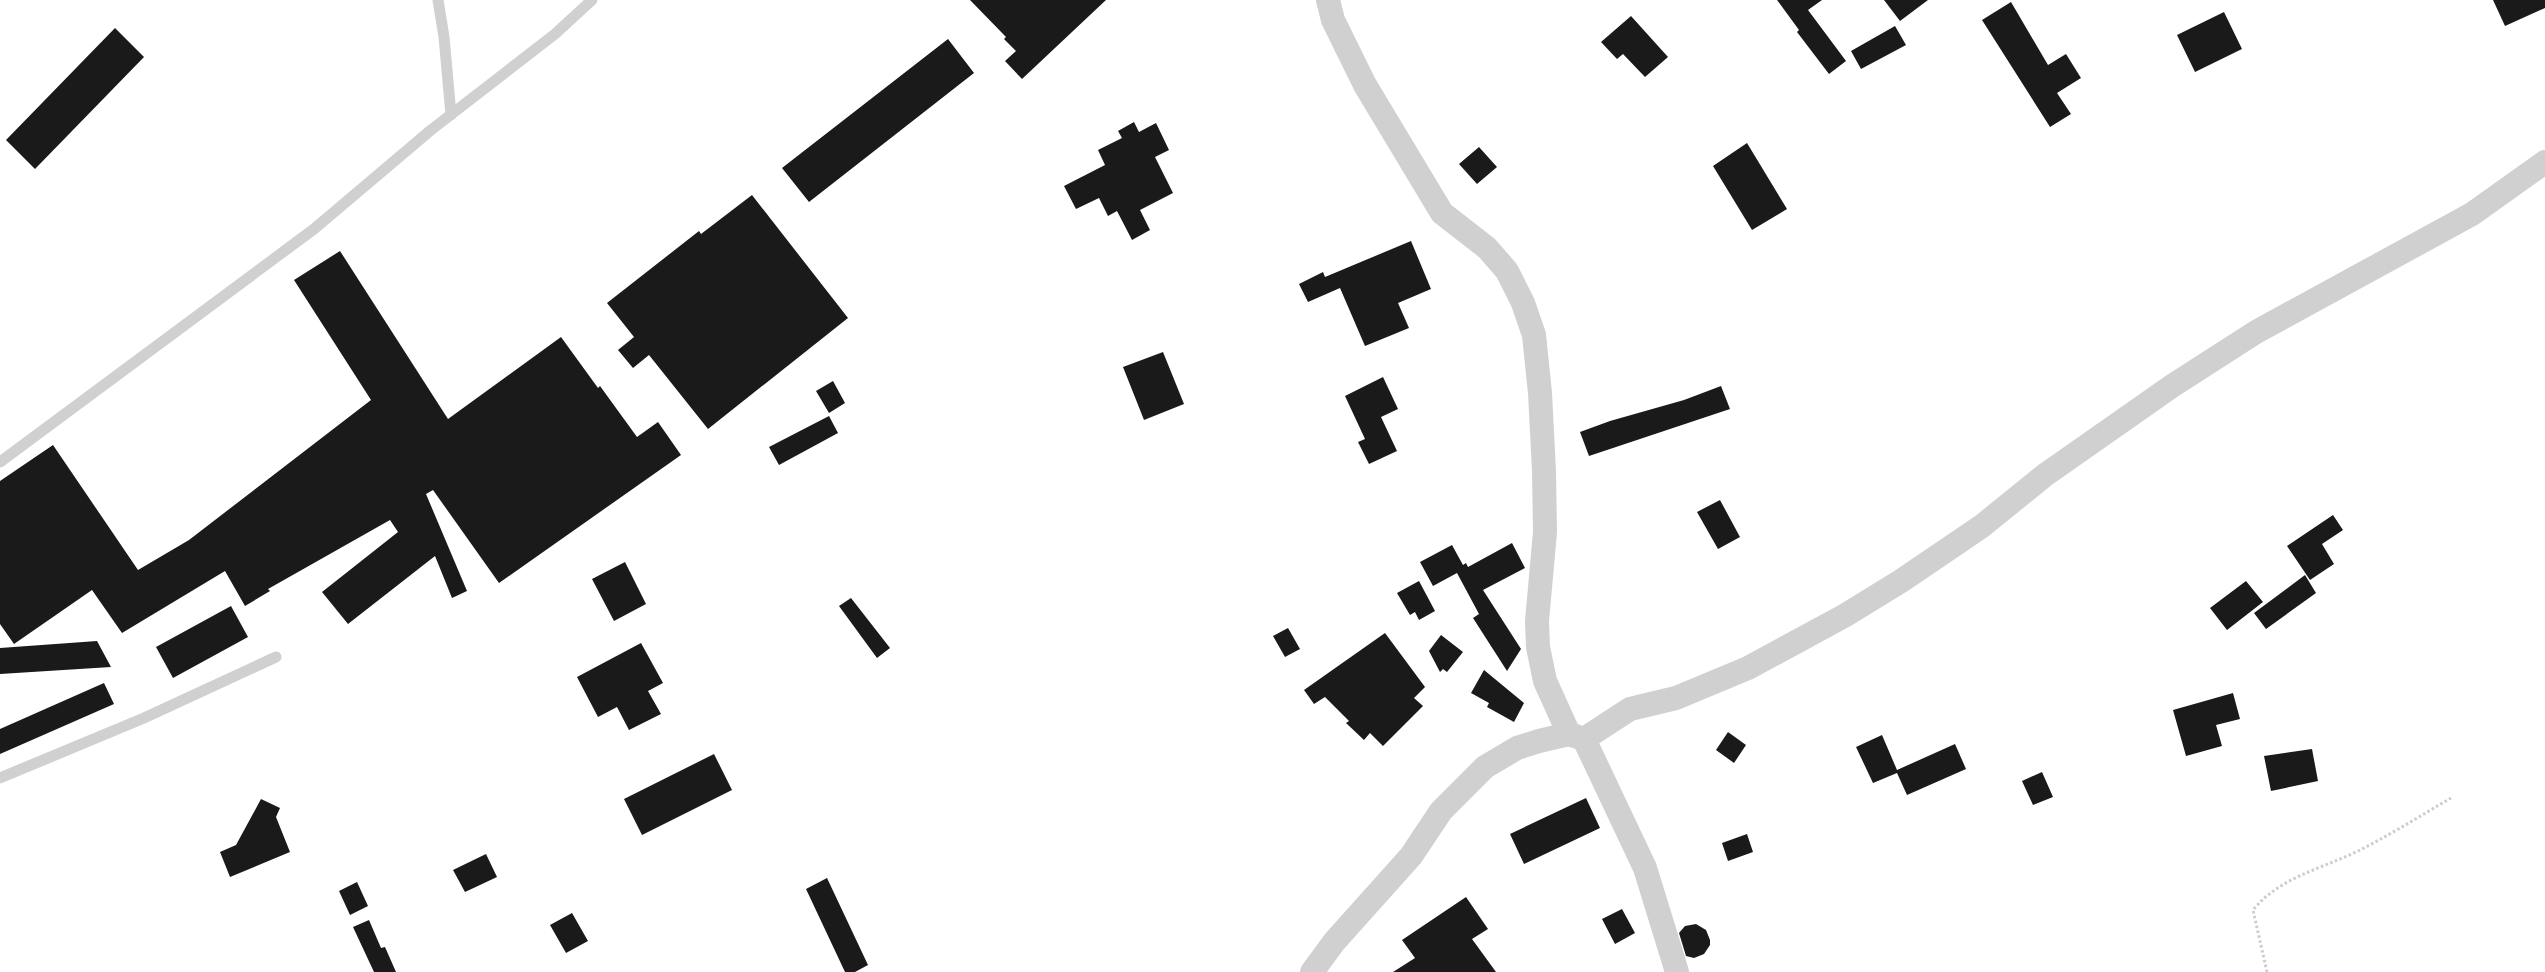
<svg xmlns="http://www.w3.org/2000/svg" width="2545" height="972" font-family="Manrope,sans-serif">
<style>
.building{fill:#1a1a1a}
.lines{fill:none;stroke-linecap:round;stroke-linejoin:round}
.path{stroke:#cdcdcd;stroke-width:3;stroke-dasharray:2.5 2.5;stroke-linecap:butt}
.service{stroke:#d0d0d0;stroke-width:11}
.minor{stroke:#d0d0d0;stroke-width:24}
</style>
<rect width="100%" height="100%" fill="#fff"/>
<path class="building" d="M970 0H1106L1022 79 1005 61 1016 51 1004 39 1006 37Z
M1777 0H1822L1808 10 1846 61 1829 74 1797 32 1799 30Z
M1884 0H1928L1900 21Z
M2493 0H2545V8L2505 26Z
M2011 2 2048 65 2066 54 2081 78 2057 93 2071 114 2050 127 1982 20Z
M2224 12 2242 49 2195 72 2177 35Z
M1631 16 1668 57 1645 77 1623 54 1617 59 1601 42Z
M1895 26 1906 45 1861 69 1851 51Z
M115 28 144 57 35 169 6 140Z
M948 39 974 73 809 202 782 168Z
M1134 122 1139 132 1156 123 1169 150 1155 157 1173 193 1140 210 1150 230 1132 240 1117 211 1108 216 1099 198 1076 209 1064 186 1105 165 1098 150 1122 138 1118 131Z
M1747 143 1787 209 1752 230 1713 166Z
M1479 147 1497 167 1477 184 1459 164Z
M752 195 848 318 708 429 649 355 633 368 618 350 634 337 607 303 699 231 701 234Z
M1411 241 1431 289 1398 303 1409 328 1365 346 1340 288 1308 302 1299 284 1323 272 1325 277Z
M340 251 448 419 561 337 598 388 600 386 637 437 658 422 681 455 499 583 433 490 426 494 467 591 452 598 435 556 348 624 322 592 398 532 390 520 268 589 270 591 245 606 225 571 122 633 92 590 14 644 0 624V481L53 445 138 570 189 540 371 400 294 280Z
M1163 352 1184 404 1144 420 1123 367Z
M1383 377 1398 409 1381 417 1397 451 1369 464 1358 442 1365 439 1345 396Z
M833 381 845 403 829 413 816 391Z
M1721 386 1730 409 1589 456 1580 432 1610 421 1684 400Z
M829 416 838 433 779 465 769 447Z
M1720 500 1740 537 1718 549 1697 512Z
M2333 515 2343 530 2322 544 2334 564 2310 580 2287 546Z
M1512 543 1525 568 1483 590 1521 649 1507 671 1473 618 1479 614 1457 573 1433 586 1420 562 1452 545 1463 565 1466 563 1468 567Z
M625 562 646 604 614 621 592 579Z
M2305 575 2316 593 2266 629 2254 613Z
M1419 581 1435 611 1419 620 1415 612 1410 615 1397 593Z
M2246 581 2263 602 2227 630 2210 608Z
M851 598 890 648 877 658 839 606Z
M231 606 248 637 173 678 156 647Z
M1288 628 1300 649 1285 657 1273 636Z
M1385 633 1425 687 1414 698 1423 706 1383 746 1370 733 1364 740 1346 723 1349 721 1325 697 1314 704 1304 690Z
M1441 635 1463 652 1447 672 1443 669 1440 672 1429 651Z
M97 641 111 667 0 674V648Z
M641 643 663 683 648 691 661 714 629 730 617 707 598 717 577 677Z
M1484 670 1524 703 1514 722 1487 707 1489 703 1471 693Z
M104 683 114 704 0 754V729Z
M2233 693 2240 719 2216 725 2222 746 2186 756 2173 710Z
M1728 732 1746 745 1734 763 1716 750Z
M1882 735 1897 770 1955 744 1966 769 1907 795 1897 773 1873 783 1856 747Z
M2312 749 2318 781 2271 791 2264 756Z
M714 754 732 790 642 835 624 799Z
M2042 772 2053 797 2033 805 2022 781Z
M1586 798 1600 828 1524 864 1510 834Z
M261 799 280 808 276 817 290 852 230 877 220 852 236 845Z
M1747 834 1753 852 1728 861 1722 843Z
M486 854 497 877 465 892 453 870Z
M827 878 868 965 855 972H845L806 889Z
M357 882 368 906 350 915 339 891Z
M1466 897 1488 929 1472 939 1496 972H1393L1415 958 1402 940Z
M1622 909 1635 933 1615 944 1602 919Z
M572 913 588 941 566 953 550 925Z
M369 920 381 948 385 947 396 972H374L353 927Z
M1696 924 1706 930 1710 940V945L1704 954 1694 958 1686 956 1679 933 1685 926Z"/>
<g class="lines">
<path class="path" d="M2267 972 2253 910C2280 877 2321 869 2358 851 2390 835 2420 816 2451 798"/>
<path class="service" d="M438 0 444 37 451 115
M0 462 314 229 431 130 555 34 592 0
M0 778 144 718 276 657"/>
<path class="minor" d="M1328 0 1333 20 1365 85 1442 213 1487 248 1507 271 1523 303 1534 335 1540 393 1544 471 1545 532 1537 621 1538 647 1545 681 1569 734
M1584 739 1630 709 1676 698 1748 668 1844 616 1901 581 1982 526 2045 475 2172 386 2256 332 2472 214 2545 162
M1312 972 1334 942 1411 856 1441 811 1485 767 1517 748 1539 741 1569 734 1584 739 1645 868 1677 972"/>
</g>
</svg>
